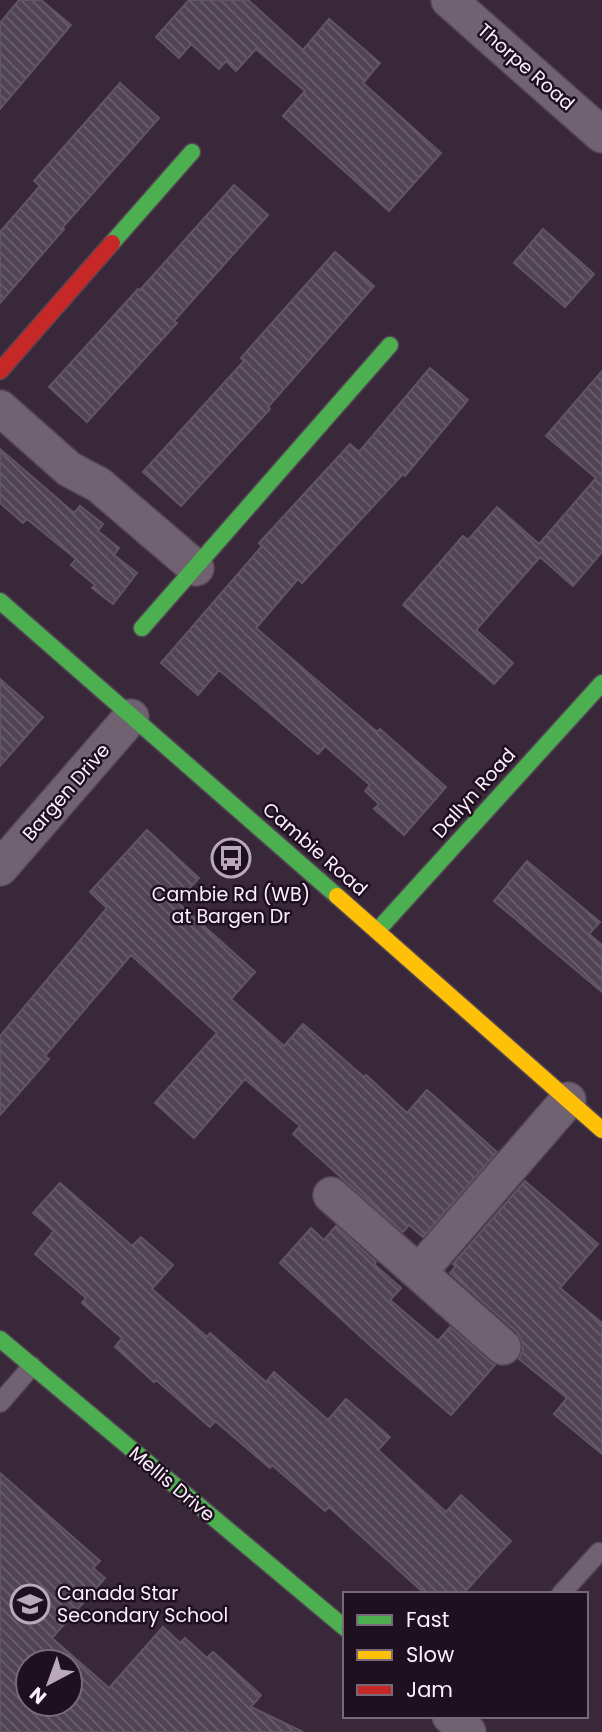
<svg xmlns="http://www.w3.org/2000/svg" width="602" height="1732" font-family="Poppins,sans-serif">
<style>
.building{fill:url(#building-back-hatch);stroke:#615565;stroke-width:2;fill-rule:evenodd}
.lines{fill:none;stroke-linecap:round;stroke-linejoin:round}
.lane-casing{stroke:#544554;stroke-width:21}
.street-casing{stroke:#544554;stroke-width:38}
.fast-casing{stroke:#544554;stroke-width:19}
.slow-casing{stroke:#544554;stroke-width:19}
.jam-casing{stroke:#544554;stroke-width:19}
.lane{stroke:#706270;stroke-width:18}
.street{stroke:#706270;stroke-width:35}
.fast{stroke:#4caf50;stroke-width:16}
.slow{stroke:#ffc107;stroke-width:16}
.jam{stroke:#c62828;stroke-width:16}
.labels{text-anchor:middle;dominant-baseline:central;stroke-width:5;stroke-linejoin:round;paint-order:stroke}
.street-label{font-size:19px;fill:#feeefe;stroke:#1e101f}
.poi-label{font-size:19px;fill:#feeefe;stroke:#1e101f}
</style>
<defs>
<pattern id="building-back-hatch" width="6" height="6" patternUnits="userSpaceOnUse" patternTransform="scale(1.75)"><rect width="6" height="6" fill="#504453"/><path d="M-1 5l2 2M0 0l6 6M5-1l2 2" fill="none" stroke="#6a5f6d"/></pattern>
</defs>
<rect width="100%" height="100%" fill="#392839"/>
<path class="building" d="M19 0H41L71 25 0 109V23Z
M189 0H248L303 50 329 19 380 63 363 83 441 153 389 211 283 116 305 91 256 49 236 71 226 61 219 69 191 44 179 58 156 37Z
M120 83 159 118 62 228 64 229 0 303V232L40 186 34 181Z
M234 185 268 215 174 321 177 323 87 422 49 387 138 289 140 290Z
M543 229 594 274 565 307 514 263Z
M335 252 374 286 268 407 270 409 181 506 143 472 244 361 241 358Z
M430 368 468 400 405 476 403 474 302 583 298 579 256 628 377 732 380 729 446 787 404 835 374 809 379 804 365 791 370 785 325 746 318 754 219 670 198 695 161 663 262 546 259 543 350 444 359 452Z
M602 371V552L573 586 540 557 476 630 513 663 494 684 403 605 463 536 468 540 497 507 539 544 596 478 546 436Z
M0 449 74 513 80 506 103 524 98 531 119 548 114 555 137 573 113 604 92 588 95 585 71 565 76 559 27 519 23 523 0 503Z
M0 679 43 717 0 766Z
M147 830 199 878 177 902 255 972 231 999 284 1046 303 1024 364 1077 366 1075 407 1113 427 1090 497 1152 423 1237 409 1225 403 1232 344 1180 293 1134 300 1126 245 1079 194 1138 155 1103 217 1033 131 955 45 1056 49 1059 0 1115V1036L107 908 90 892Z
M527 861 600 922 589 934 602 945V992L494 901Z
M525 1181 598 1244 560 1288 602 1323V1454L554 1414 567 1398 519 1359 523 1350 522 1341 517 1332 450 1273 456 1266 453 1264Z
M60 1183 132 1246 141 1237 173 1265 152 1289 207 1337 210 1333 266 1382 274 1372 328 1420 346 1399 390 1437 378 1450 446 1512 461 1495 511 1541 463 1594H425L329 1507 325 1511 272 1465 270 1468 215 1421 210 1427 156 1380 154 1382 115 1347 122 1338 82 1303 86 1298 35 1254 54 1231 33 1213Z
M336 1226 376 1262 374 1264 401 1288 390 1300 438 1341 450 1327 490 1362 495 1365 451 1415 372 1347 280 1263 311 1228 324 1240Z
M0 1473 100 1561 93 1568 105 1578 52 1638 109 1688 163 1627 180 1643 185 1638 207 1658 213 1652 261 1695 251 1707 303 1732H0ZM28 1662H70V1704H28Z"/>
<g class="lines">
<defs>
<path id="lane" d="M0 1403 32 1366
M561 1594 599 1552"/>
<path id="street" d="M449 0 602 135
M0 408 69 469 99 485 196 568
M0 868 131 717
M331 1195 503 1347
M419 1272 568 1100
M450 1716 468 1732"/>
<path id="fast" d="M112 243 192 152
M0 601 337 896
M142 628 390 345
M377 931 602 683
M0 1339 345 1628"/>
<path id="slow" d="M337 896 602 1130"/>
<path id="jam" d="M0 371 112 243"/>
</defs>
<use href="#lane" class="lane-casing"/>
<use href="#street" class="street-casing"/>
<use href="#fast" class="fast-casing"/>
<use href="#slow" class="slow-casing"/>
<use href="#jam" class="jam-casing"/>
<use href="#lane" class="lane"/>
<use href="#street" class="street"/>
<use href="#fast" class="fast"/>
<use href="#slow" class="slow"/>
<use href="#jam" class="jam"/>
</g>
<defs>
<symbol id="bus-ring" viewBox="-11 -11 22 22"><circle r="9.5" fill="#1e101f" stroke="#b9a9b9" stroke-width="1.5"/><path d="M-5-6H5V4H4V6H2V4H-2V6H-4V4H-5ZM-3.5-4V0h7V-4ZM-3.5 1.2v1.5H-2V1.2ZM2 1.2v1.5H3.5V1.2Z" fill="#b9a9b9"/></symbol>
<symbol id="school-ring" viewBox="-11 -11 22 22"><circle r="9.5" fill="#1e101f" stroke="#b9a9b9" stroke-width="1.5"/><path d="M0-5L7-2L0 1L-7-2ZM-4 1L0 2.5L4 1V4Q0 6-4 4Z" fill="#b9a9b9"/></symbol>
</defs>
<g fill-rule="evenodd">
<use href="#bus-ring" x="209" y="836" width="44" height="44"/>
<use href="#school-ring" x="8" y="1582" width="44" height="44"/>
</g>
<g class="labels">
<g class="street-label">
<text transform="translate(526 67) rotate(41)">Thorpe Road</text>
<text transform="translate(66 792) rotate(-49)">Bargen Drive</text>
<text transform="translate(474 793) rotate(-48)">Dallyn Road</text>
<text transform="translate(315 849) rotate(41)">Cambie Road</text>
<text transform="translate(172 1484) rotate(40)">Mellis Drive</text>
</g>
<g class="poi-label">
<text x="231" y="894">Cambie Rd (WB)<tspan x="231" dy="22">at Bargen Dr</tspan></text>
<text x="57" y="1593" text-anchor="start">Canada Star<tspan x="57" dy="22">Secondary School</tspan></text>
</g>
</g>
<rect x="343" y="1592" width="245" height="126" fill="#1e101f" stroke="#786978" stroke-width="2"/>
<rect x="357" y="1615" width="35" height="10" fill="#4caf50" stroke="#786978" stroke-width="2"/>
<text x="406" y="1627" font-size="21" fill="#feeefe">Fast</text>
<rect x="357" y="1650" width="35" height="10" fill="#ffc107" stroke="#786978" stroke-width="2"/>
<text x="406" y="1662" font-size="21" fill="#feeefe">Slow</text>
<rect x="357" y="1685" width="35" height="10" fill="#c62828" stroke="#786978" stroke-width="2"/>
<text x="406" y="1697" font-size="21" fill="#feeefe">Jam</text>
<g transform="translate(49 1683) rotate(221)"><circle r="33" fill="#1e101f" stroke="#786978" stroke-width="2"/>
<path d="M0-5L12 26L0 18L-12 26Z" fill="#b9a9b9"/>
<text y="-10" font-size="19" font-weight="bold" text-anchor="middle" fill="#feeefe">N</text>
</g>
</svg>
